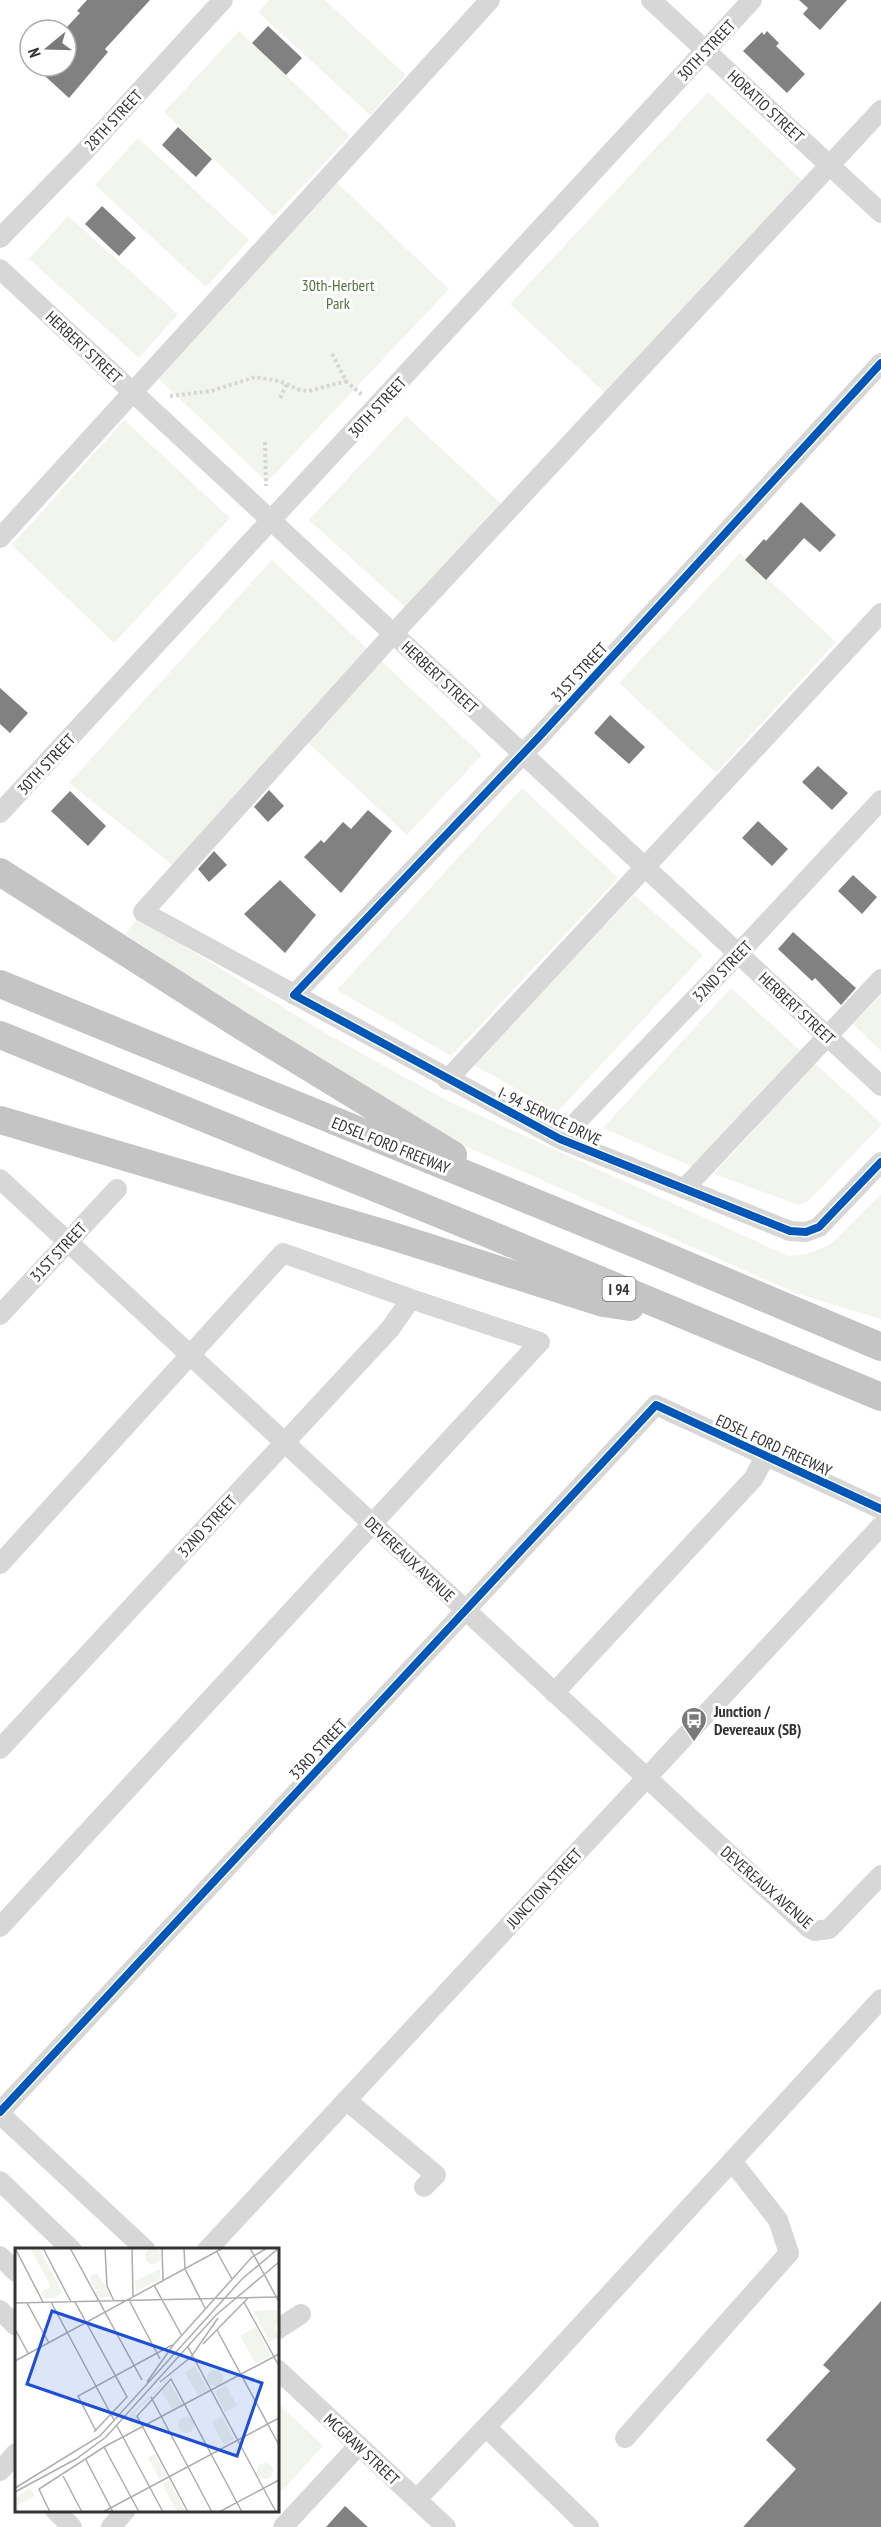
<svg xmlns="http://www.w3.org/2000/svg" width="881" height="2527" font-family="'PT Sans Narrow',sans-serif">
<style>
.green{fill:#f1f5ed}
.building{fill:#818181}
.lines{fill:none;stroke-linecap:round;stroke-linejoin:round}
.path{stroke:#d6d6d6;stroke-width:4;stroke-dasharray:3 3;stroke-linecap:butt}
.minor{stroke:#d7d7d7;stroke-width:20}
.highway{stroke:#c4c4c4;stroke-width:28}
.cycleway-casing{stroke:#fff;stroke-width:11}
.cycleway{stroke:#0057b8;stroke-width:8}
.labels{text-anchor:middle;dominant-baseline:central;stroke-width:6;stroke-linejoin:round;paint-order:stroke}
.shield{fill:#fff;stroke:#707070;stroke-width:1.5}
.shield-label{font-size:15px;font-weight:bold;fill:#333}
.street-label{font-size:16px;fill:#333;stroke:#fff}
.park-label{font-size:16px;fill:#56703f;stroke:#fff}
.poi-label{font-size:16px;font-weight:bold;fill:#333;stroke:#fff;text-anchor:start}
.inset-road{fill:none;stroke:#adadad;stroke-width:1.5}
.view{fill:#1d4ed8;fill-opacity:0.15;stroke:#1d4ed8;stroke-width:3}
.inset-edge{fill:none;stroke:#333;stroke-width:3}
</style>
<rect width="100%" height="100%" fill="#fff"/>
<path class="green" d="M269 0H325L406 75 370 115 258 12Z
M239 31 350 136 274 216 164 112Z
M708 92 803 181 605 393 510 304Z
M138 138 249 240 206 287 95 185Z
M337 183 449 289 267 482 156 376Z
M68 216 178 314 139 358 29 259Z
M406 416 502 505 405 607 309 520Z
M124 420 230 518 114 643 12 545Z
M740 553 836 642 716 773 619 683Z
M272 560 369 650 174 866 69 783Z
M379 659 482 755 407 835 304 739Z
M522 788 618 878 451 1056 337 990Z
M634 895 703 955 557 1112 472 1064Z
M138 918 325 1033 448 1101 788 1256 806 1254 830 1245 881 1194V1319L798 1294 456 1142 308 1055 125 934Z
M731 988 802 1052 693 1167 603 1128Z
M881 995V1051L853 1024Z
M814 1063 881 1123V1126L807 1202 799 1205 714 1174Z
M278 2403 323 2446 278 2495Z"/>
<path class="building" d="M87 0H150L105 49 108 52 69 98 34 66H66V28L80 13 77 11Z
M799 0H847L820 30 803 14 808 8Z
M268 26 302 58 286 75 252 43Z
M767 31 779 43 776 46 805 74 787 93 743 51 762 32 764 35Z
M178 127 212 159 196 177 162 145Z
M102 206 136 238 119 256 85 224Z
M801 502 836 535 820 552 804 538 766 580 745 560 764 539 766 541Z
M0 688 28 713 10 733 0 724Z
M610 715 645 747 629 764 594 733Z
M818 766 848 793 832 810 802 782Z
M269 790 284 806 268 822 254 807Z
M70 791 106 826 88 846 51 811Z
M368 810 392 831 341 893 304 857 321 840 324 843 343 822 351 829Z
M758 821 788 849 772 866 742 838Z
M214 851 227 865 209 882 198 869Z
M853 875 877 897 862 914 838 891Z
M280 880 316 915 285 953 244 914Z
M793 932 856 988 841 1005 815 978 812 981 778 949Z
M881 2301V2527H743L796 2469 766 2440 830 2371 823 2365Z
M345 2506 368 2527H326Z"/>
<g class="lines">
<path class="path" d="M332 354 346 381 362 395
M170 396 211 391 255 377 279 381 300 390 309 391 346 381
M280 398 287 384
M265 442 266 486"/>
<path class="minor" d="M651 0 881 213
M881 110 393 634 143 912 560 1139 790 1231 806 1232 819 1227 881 1162
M0 238 85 151 223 0
M0 269 881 1086
M0 538 490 0
M0 813 752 0
M294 995 539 737 881 363
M447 1080 881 613
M560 1139 738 954 881 800
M0 1179 809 1928 815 1931 829 1929 881 1875
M684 1189 881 979
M0 1315 117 1189
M0 1564 283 1253 411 1299 540 1342 0 1927
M554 1693 753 1479 765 1457
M0 1749 390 1329 411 1299
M346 2100 436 2175 424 2187
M0 2112 656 1405 881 1509
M0 2114 146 2250
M0 2181 72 2250
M207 2250 881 1526
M0 2256 16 2272
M0 2310 16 2326
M278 2329 301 2314
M278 2370 446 2527
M486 2427 589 2527
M625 2438 789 2253 778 2220 732 2161
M0 2471 16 2453
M417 2499 529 2382 881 1999
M55 2510 72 2527
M111 2527 126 2510
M283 2527 359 2445"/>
<path class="highway" d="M0 872 240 1025 453 1155
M0 984 646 1248 881 1347
M0 1035 489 1234 881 1397
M0 1120 389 1235 603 1303 630 1307"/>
<defs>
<path id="cycleway" d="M881 363 539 737 294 995 560 1139 790 1231 806 1232 819 1227 881 1162
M0 2112 656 1405 881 1509"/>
</defs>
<use href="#cycleway" class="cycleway-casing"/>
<use href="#cycleway" class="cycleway"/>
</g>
<defs>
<symbol id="bus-pin" viewBox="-11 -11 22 30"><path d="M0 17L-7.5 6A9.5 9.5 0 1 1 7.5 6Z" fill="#7a7a7a" stroke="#fff"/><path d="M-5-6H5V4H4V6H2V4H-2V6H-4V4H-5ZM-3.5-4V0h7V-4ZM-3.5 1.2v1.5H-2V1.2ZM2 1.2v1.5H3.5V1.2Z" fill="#fff"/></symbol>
</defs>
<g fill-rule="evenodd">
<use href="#bus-pin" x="679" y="1705" width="30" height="40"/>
</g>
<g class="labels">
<rect class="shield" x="602.5" y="1277" width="33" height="24" rx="4.5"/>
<g class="shield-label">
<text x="619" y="1289">I 94</text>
</g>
<g class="street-label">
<text transform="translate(706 50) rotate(-47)">30TH STREET</text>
<text transform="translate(766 106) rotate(43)">HORATIO STREET</text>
<text transform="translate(113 120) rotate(-47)">28TH STREET</text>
<text transform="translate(84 347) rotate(43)">HERBERT STREET</text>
<text transform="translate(377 407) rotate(-47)">30TH STREET</text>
<text transform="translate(579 672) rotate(-47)">31ST STREET</text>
<text transform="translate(440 677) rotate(43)">HERBERT STREET</text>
<text transform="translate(46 764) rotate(-47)">30TH STREET</text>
<text transform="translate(722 971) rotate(-46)">32ND STREET</text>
<text transform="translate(797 1008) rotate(43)">HERBERT STREET</text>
<text transform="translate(550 1116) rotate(26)">I- 94 SERVICE DRIVE</text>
<text transform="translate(391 1145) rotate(22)">EDSEL FORD FREEWAY</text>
<text transform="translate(58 1252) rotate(-47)">31ST STREET</text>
<text transform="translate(774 1445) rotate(25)">EDSEL FORD FREEWAY</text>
<text transform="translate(207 1526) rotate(-47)">32ND STREET</text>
<text transform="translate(410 1559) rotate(43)">DEVEREAUX AVENUE</text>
<text transform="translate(318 1749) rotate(-47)">33RD STREET</text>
<text transform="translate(767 1887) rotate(41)">DEVEREAUX AVENUE</text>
<text transform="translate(544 1888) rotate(-47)">JUNCTION STREET</text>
<text transform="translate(362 2449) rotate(43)">MCGRAW STREET</text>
</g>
<g class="park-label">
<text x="338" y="285">30th-Herbert<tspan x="338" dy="18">Park</tspan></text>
</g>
<g class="poi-label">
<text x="714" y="1711">Junction /<tspan x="714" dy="18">Devereaux (SB)</tspan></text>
</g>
</g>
<g transform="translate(15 2248)">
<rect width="264" height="264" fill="#fff"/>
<path d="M15 0H24L47 44 41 50H29L26 44 36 39ZM130 8a8 8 0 1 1 16 0a8 8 0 1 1-16 0ZM145 21V31L121 43 120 33ZM82 25 91 39 95 49H82L80 44 86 40 80 42 74 29ZM264 62V77L260 78 264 89 254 94 238 63ZM241 79 256 108 241 116 225 88ZM180 118 193 142 183 147 170 125ZM166 119 120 165 125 178 118 182 112 171 117 164ZM192 130a8 8 0 1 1 16 0a8 8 0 1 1-16 0ZM155 135 167 156 157 161 146 142ZM211 137 222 158 210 164 200 144ZM207 169 219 191 209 197 197 174ZM163 177a8 8 0 1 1 16 0a8 8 0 1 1-16 0ZM140 206 151 228 145 232 133 210ZM242 223a8 8 0 1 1 16 0a8 8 0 1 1-16 0ZM154 232 171 264H162L147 236ZM15 240 20 248 2 257 4 262 0 264V250Z" fill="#f1f5ed"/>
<path class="inset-road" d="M0 0 28 54M28 0 56 54M55 0 127 132M90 0 92 38 99 53M117 0 118 49M147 0 148 32M169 0 170 21 190 60M235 0 264 54M202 4 217 31M139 37 167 88M114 52 145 111M36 54 99 172M60 54 112 149 79 184M229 54 264 118M0 55 264 49M12 55 34 95M0 81 13 105M202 82 264 197M159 96 237 9 252 0M188 96 233 50M173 99 261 264M0 113 208 0M132 134 159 96M145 134 176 109 203 70M136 149 197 264M102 178 148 264M81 183 63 148 157 97M89 199 124 264M71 212 98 264M48 228 67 264M0 240 85 188 227 31 264 0M0 244 61 211 91 189 201 67 264 14M35 264 24 241 89 199 264 106M88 264 264 170M173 264 122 168 156 131 227 264M204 264 264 232"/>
<path class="view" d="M37 63 247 135 222 208 12 136Z"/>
<rect width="264" height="264" class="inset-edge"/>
</g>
<g transform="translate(48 48) rotate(251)"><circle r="28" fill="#ffffff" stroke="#adadad" stroke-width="1.5"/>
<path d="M0-4.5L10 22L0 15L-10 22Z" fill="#7a7a7a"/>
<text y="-9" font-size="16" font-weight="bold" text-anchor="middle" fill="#333333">N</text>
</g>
</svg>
